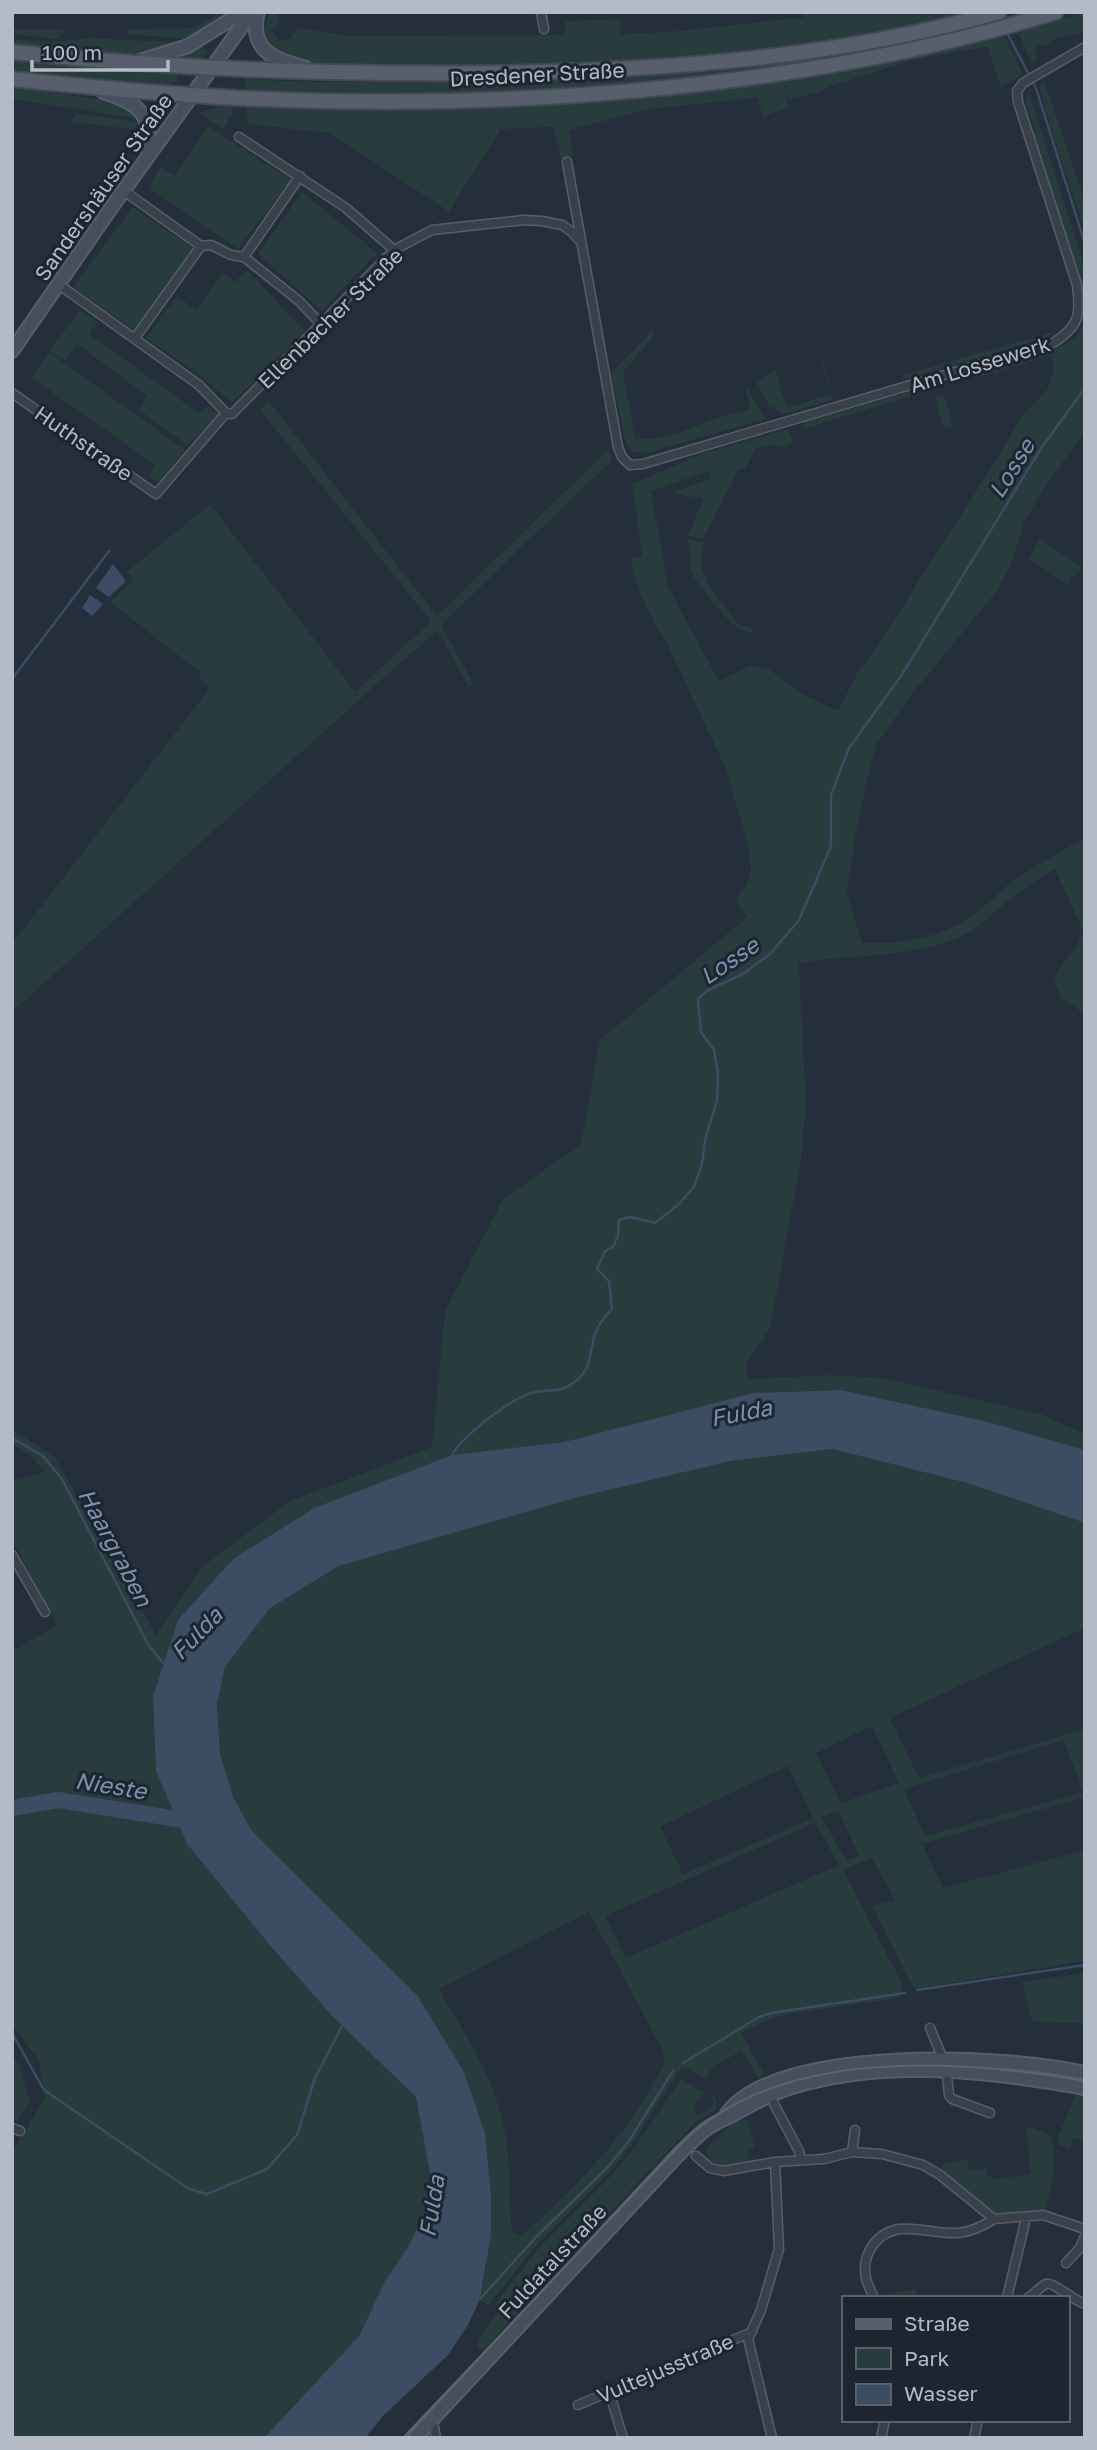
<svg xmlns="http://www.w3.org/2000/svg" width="1097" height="2450" font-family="'Golos Text',sans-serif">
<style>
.green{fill:#283b3d;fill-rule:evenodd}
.water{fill:#3b4c63}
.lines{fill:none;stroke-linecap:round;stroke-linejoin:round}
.stream{stroke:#3b4c63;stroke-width:2.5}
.river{stroke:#3b4c63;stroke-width:16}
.minor-casing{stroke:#565e69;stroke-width:11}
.secondary-casing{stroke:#565e69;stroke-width:16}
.primary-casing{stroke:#414954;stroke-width:18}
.minor{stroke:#38404b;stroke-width:8}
.secondary{stroke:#474f5e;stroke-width:12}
.primary{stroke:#565f6b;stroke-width:14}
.tram{stroke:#5b6472;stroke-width:2}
.labels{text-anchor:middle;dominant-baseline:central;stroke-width:6;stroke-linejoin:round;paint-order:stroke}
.street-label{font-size:21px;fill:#b4bbc6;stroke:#1d2530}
.water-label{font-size:23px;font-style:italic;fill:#7d92ac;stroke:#1d2530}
</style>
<rect width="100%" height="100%" fill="#252e3b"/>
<path class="green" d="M221 12H227L199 32 185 39 128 34 127 29 194 28Z
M271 12H277L279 22 272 30 278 41C288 42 292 36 297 28L348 36 564 35 565 21 620 19 621 34 669 32 804 17V12H974C899 31 821 44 744 53 691 59 637 61 584 64 503 68 421 70 340 64 321 63 294 65 277 54 262 46 262 25 271 12Z
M1085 12V32L1054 39 1046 45 1038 46 1035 52 1037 59 1032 63 1019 35 1022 30Z
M12 30H65L58 38 54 39 12 34Z
M1004 36 1023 74 1001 88 987 47 912 60 828 87 821 92 786 100 789 108 763 116 757 98 650 109 569 130 573 157 561 159 553 127 501 129 448 213 441 206 329 133 248 124 245 105 375 108 564 103 688 91 858 67Z
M91 38 185 43 142 55 128 56 12 47V39L54 42Z
M201 44 205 49 209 50 199 61 169 58Z
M12 60 167 72 178 76 179 81 169 84 12 73Z
M784 61 785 64C666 82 546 91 426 93 366 94 305 89 245 91L246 79C322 84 399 81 475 80 579 77 682 74 784 61Z
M1044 81 1085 202V231L1051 129 1039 86Z
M12 87 117 102 125 105 141 119 12 99Z
M1028 90 1084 264 1085 255V304L1080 277 1034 134 1035 132 1026 101Z
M218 107H232V116L223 129 200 113Z
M76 113 131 121 136 123 138 133 136 137 134 131 129 129 81 123 77 125 70 121Z
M208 126 291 180 238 249 149 188 160 167 175 176Z
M302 192 377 253 322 311 258 254Z
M133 207 194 249 134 330 73 287Z
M247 270 305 331 232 403 196 372 146 338 177 296 196 310 223 273 235 282Z
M80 310 98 322 89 334 199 413 209 406 219 416 187 445 139 410 147 396 77 344 65 361 49 351Z
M1085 322V431L1045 487 1024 522 1013 560 997 591 911 695 877 744 871 762 854 843 847 893 862 943C900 944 938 939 970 917 988 905 1002 888 1020 876 1041 862 1064 851 1085 837V1014L1061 998 1054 979C1062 962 1078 949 1083 931L1055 869C1037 880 1019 891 1002 906 991 914 981 927 968 933 915 960 856 953 799 963L806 1103 801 1160 770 1329 746 1364 748 1379 831 1375 883 1378 1041 1414 1085 1434V1450L989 1422 841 1390 753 1393 564 1442 452 1455 314 1508 233 1559 178 1620 153 1696 156 1771 187 1844 267 1942 332 2016 417 2097 430 2175 425 2213 408 2247 385 2281 359 2336 264 2438H12V2151L45 2099 39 2061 12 2024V1651L58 1625 12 1540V1481L45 1472 32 1457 12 1444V1429L54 1456 156 1635 203 1566 290 1501 432 1447 445 1311 503 1199 581 1144 600 1040 747 917 735 899 746 886 751 871 748 845 726 769 665 639C647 614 637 588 630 558L642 556 632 484 701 454 788 429 793 443 784 448 772 445 756 449 744 469H739L703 539 688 536 703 499 672 493 711 478 709 471 651 491 668 587 719 681 751 665 770 670 801 693 838 711 859 670 869 659 998 457 1022 416 1047 390 1055 367 1051 355 981 377 980 371C1011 362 1073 355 1085 322Z
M654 329 651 340 623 372 635 437C662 444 694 426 719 417 729 414 739 413 751 409L745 388H747L766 419 648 453 633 452 626 444 611 373Z
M1055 331 1045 339 906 379 903 378 904 375Z
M49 352 185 450 158 482 149 476 155 465 32 378Z
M820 358H822L833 400 787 413H780L773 407 770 408 756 381 775 370 787 408 831 394Z
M910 392 914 395 804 429 803 426 807 421Z
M944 395 953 426 944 429 935 397Z
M268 400 437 616 609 449 612 460 441 625 473 683 469 687 437 630 12 1012V944L210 688 198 678 201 673 110 602 133 580 127 572 210 504 355 692 431 621 260 410Z
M688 539 705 542 700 562 708 584 738 624 753 628V633C740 632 725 619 720 609H718L694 578 689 566 692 565 690 554 688 553 690 546 687 544Z
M1039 539 1082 567 1067 584 1029 559Z
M832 1449 967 1483 1085 1523V1628L890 1718 919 1778 1085 1729V1797L922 1844 943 1888 1085 1850V1961L914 1989 872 1906 895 1900 872 1858 843 1870 903 1985 899 1998 788 2014 775 2017 741 2033 765 2075 758 2077 741 2051 712 2068 706 2079 685 2068 678 2072 631 2146 609 2173 535 2247 488 2306 480 2299 487 2264 417 1995 252 1831 233 1797 220 1753 217 1704 225 1667 270 1608 339 1566 575 1498 731 1461ZM872 1726 899 1783 841 1803 816 1753ZM1064 1740 1083 1792 925 1836 904 1789ZM788 1766 813 1818 683 1874 660 1827ZM838 1811 859 1855 847 1861 821 1817ZM815 1823 839 1865 626 1958 605 1916ZM589 1912 664 2053C666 2066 658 2076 651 2087 619 2144 571 2192 522 2235L514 2234 511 2223C509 2183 511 2142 498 2104 485 2063 460 2026 439 1989Z
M1085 1973V2023L1032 2022 1022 1982Z
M12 2055 20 2066 30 2101 18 2121 12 2120Z
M681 2079 705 2093 693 2106 697 2114 703 2113 714 2104 711 2096 716 2100V2109L692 2126 565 2260 484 2350 477 2347C478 2334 492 2321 500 2309L494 2305 537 2250 611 2176 634 2148Z
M1076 2093 1085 2095V2141L1073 2138 1070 2148 1057 2145 1059 2135Z
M747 2119 755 2148 747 2150 751 2164 725 2169 712 2165 706 2152 707 2148 733 2122Z
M1026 2126 1051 2135C1058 2168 1053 2184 1043 2215L994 2219 940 2175 943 2164 967 2159 969 2170 986 2168 988 2176 995 2179 1031 2174Z
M916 2289 917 2298H881L883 2295Z"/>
<path class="water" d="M113 564 126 581 109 597 96 588Z
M90 595 103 604 92 616 82 608Z
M841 1390 989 1422 1085 1450V1523L967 1483 832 1449 731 1461 575 1498 339 1566 270 1608 225 1667 217 1704 220 1753 233 1797 252 1831 417 1995 464 2072 485 2133 491 2196V2234L480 2299 468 2325 448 2355 383 2416 365 2438H264L359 2336 385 2281 408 2247 425 2213 430 2174 416 2097 332 2016 267 1942 187 1844 156 1771 153 1696 178 1620 233 1559 314 1508 452 1455 564 1442 753 1393Z"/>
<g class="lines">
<path class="stream" d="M1006 31 1036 88 1085 244
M12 679 109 551
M12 1438 43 1456 62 1479 149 1646 164 1664
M451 1457C461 1437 514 1395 536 1392 553 1389 562 1393 577 1380 593 1367 589 1349 596 1331 599 1323 607 1315 612 1309L609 1281 597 1269 605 1251 613 1247 618 1235 619 1220 630 1217 655 1223 678 1205 694 1187 702 1164 705 1140 717 1100 718 1074 714 1050 701 1032 698 999 708 990 741 975 770 954 799 920 831 846V795L849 748 901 676 1042 447 1085 388
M917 1990 1085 1965
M12 2033 44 2090 189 2189 207 2194 267 2169 297 2135 315 2078 343 2024
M683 2063 759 2017 771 2013 905 1993
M480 2299 537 2236 605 2170 627 2144 673 2071"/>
<path class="river" d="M12 1808 58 1800 196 1822"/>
<defs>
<path id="minor" d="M541 12 544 29
M239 137 346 208 394 250
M567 162 618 447 622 457 630 465 643 464 1053 343C1079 327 1081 315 1077 285L1018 102 1017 91 1023 83 1085 47
M124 191 201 246 211 245 231 255 244 257 299 301 321 324
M244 257 300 176
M58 284 199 385 226 413
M135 338 201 246
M12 393 156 494 226 413 232 414 394 250 432 230 524 220 542 221 562 225 572 232 580 241
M12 1555 45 1612
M930 2028 946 2066 949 2095 952 2099 990 2113
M774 2104 799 2151 801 2160
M12 2128 20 2131
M852 2152 855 2130
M696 2156 710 2168 723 2171 775 2162 824 2159 852 2152 882 2154 923 2165 940 2175 994 2219 1043 2215 1085 2229
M1066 2263 1080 2248 1085 2236
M874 2298C871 2291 867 2284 866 2278 861 2255 876 2233 899 2229 917 2227 939 2234 958 2233 971 2232 983 2226 994 2219
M1007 2298 1026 2218
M1028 2298C1034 2294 1040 2287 1046 2284 1052 2281 1075 2301 1085 2304
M609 2391 623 2438
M578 2405 752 2332
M429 2422 434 2427 436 2438
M772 2438 748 2339 761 2310 779 2249 775 2162
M881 2438 885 2420
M974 2438 978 2420"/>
<path id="secondary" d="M258 12C248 51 275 60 306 68
M140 61 188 46 243 12
M103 92C140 103 153 115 148 156
M12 351 116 201 252 12
M726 2115C775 2044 1008 2055 1085 2073
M415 2438 678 2155C687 2146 696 2137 706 2129 714 2123 724 2119 734 2114 753 2104 771 2093 792 2087 886 2058 990 2071 1085 2088"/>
<path id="primary" d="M12 52C174 69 335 75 497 73 666 70 837 58 999 12
M12 79C88 87 163 94 239 98 504 111 802 90 1056 12"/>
</defs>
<use href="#minor" class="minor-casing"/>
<use href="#secondary" class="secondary-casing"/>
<use href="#primary" class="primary-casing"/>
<use href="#minor" class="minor"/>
<use href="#secondary" class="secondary"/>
<use href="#primary" class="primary"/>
<path class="tram" d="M403 2438 681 2144C778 2046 960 2059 1085 2081"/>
</g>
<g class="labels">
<g class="street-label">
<text transform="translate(537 74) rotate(-3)">Dresdener Straße</text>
<text transform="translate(103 187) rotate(-55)">Sandershäuser Straße</text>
<text transform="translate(330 318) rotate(-44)">Ellenbacher Straße</text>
<text transform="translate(980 364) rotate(-17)">Am Lossewerk</text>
<text transform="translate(84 443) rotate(35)">Huthstraße</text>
<text transform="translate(552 2261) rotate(-47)">Fuldatalstraße</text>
<text transform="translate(665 2368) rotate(-23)">Vultejusstraße</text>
</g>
<g class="water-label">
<text transform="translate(1011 468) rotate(-58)">Losse</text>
<text transform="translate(729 960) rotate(-34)">Losse</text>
<text transform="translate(741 1412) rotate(-11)">Fulda</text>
<text transform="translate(116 1547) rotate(62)">Haargraben</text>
<text transform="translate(196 1633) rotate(-46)">Fulda</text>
<text transform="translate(111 1785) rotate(9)">Nieste</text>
<text transform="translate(431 2206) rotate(-81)">Fulda</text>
</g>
</g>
<rect width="1097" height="2450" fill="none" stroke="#b4bbc6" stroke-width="28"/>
<rect x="842" y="2296" width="228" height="126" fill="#1d2530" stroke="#59616c" stroke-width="2"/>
<rect x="856" y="2319" width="35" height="10" fill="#565f6b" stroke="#59616c" stroke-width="2"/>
<text x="904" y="2331" font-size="21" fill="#b4bbc6">Straße</text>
<rect x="856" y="2348" width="35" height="21" fill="#283b3d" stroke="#59616c" stroke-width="2"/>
<text x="904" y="2366" font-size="21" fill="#b4bbc6">Park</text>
<rect x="856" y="2384" width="35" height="21" fill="#3b4c63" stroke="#59616c" stroke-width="2"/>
<text x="904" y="2401" font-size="21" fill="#b4bbc6">Wasser</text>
<path d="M32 60v10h136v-10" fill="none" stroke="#b4bbc6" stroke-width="3.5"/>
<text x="42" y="60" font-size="21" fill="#b4bbc6" stroke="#1d2530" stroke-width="5" paint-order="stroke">100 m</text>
</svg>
